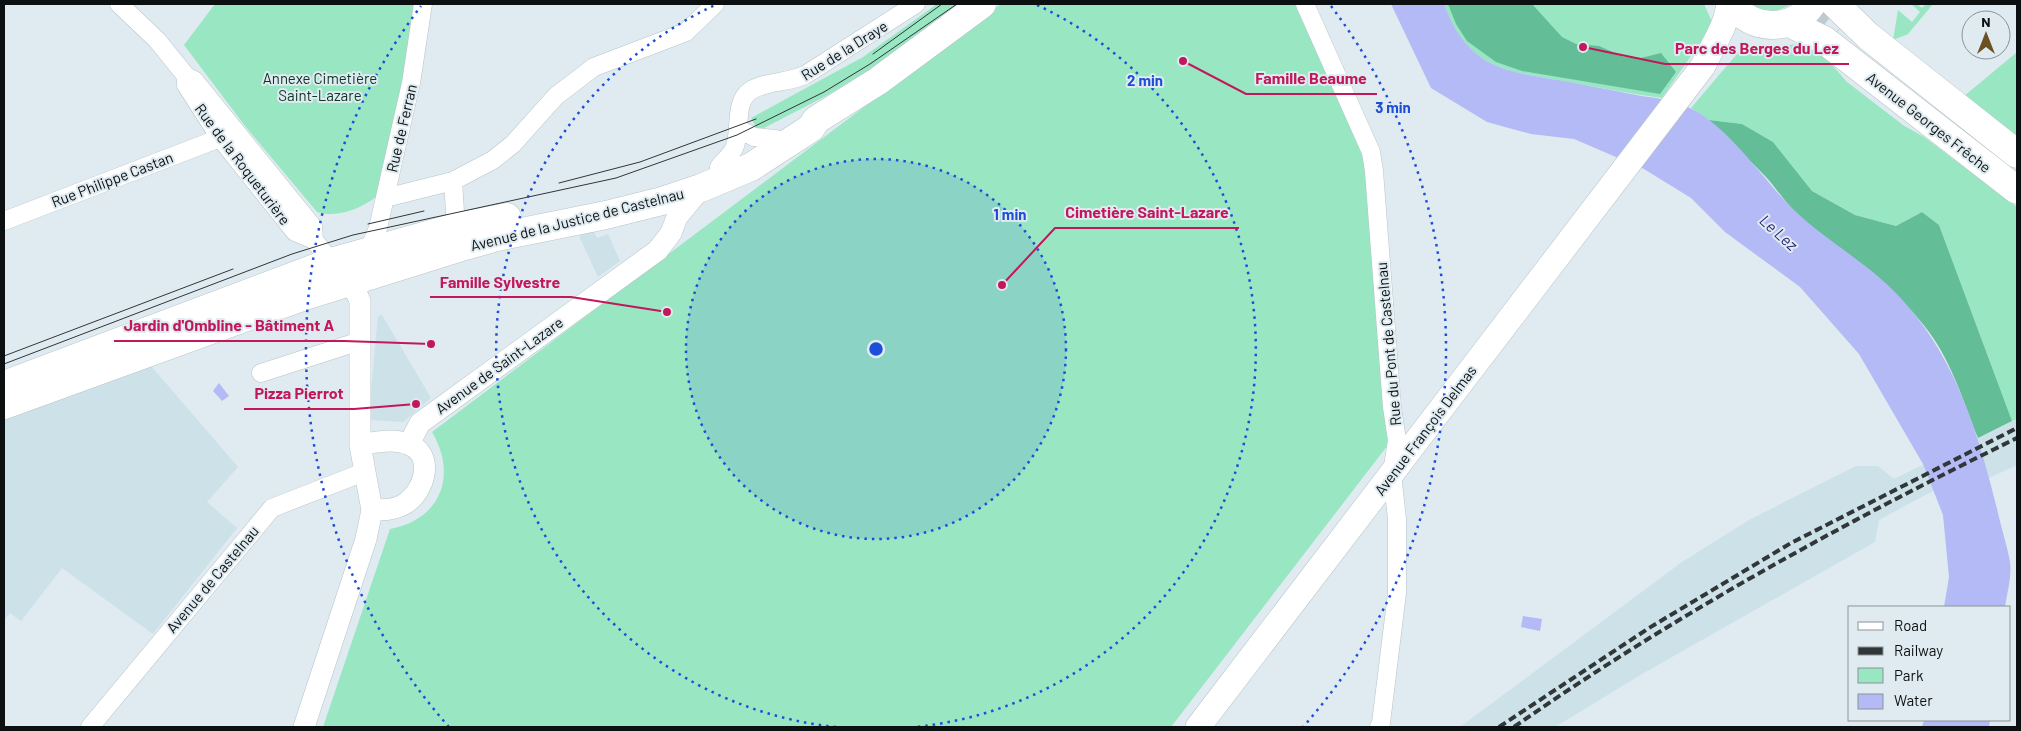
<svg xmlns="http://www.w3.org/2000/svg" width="2021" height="731" font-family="Barlow,sans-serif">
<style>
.built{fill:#cce1e8}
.green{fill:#99e6c3}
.forest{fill:#63bd96}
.water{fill:#b3baf5}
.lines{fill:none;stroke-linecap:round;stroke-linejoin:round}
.primary-tunnel{stroke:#bfcacf;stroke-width:28;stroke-dasharray:28 14;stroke-linecap:butt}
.minor-casing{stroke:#b8c4c8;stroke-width:19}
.tertiary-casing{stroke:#b8c4c8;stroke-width:22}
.secondary-casing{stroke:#b8c4c8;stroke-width:26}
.primary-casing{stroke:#b8c4c8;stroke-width:29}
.minor{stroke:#fff;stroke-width:18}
.tertiary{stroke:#fff;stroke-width:21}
.secondary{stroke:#fff;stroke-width:25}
.primary{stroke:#fff;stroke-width:28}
.tram{stroke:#313638;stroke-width:1}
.rail{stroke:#313638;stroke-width:4;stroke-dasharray:8 4;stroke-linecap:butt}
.ring{fill:none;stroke:#1d4ed8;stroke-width:2.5;stroke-dasharray:2.5 5}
.labels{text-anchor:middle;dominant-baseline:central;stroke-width:4;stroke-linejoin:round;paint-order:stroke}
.street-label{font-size:15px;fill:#0c1011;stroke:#dfebf0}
.park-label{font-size:15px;fill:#0c3525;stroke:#dfebf0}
.water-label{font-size:16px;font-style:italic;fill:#292274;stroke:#dfebf0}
.centre{fill:#1d4ed8;stroke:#dfebf0;stroke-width:2.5}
.ring-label{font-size:15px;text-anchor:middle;font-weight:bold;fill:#1d4ed8;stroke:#dfebf0;stroke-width:4;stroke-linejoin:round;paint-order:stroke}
.leader{fill:none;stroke:#c2185b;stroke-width:2}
.callout-dot{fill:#c2185b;stroke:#dfebf0;stroke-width:2}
.callout-label{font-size:16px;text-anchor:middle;font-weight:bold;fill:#c2185b;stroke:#dfebf0;stroke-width:4;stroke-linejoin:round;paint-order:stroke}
</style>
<rect width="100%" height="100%" fill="#dfebf0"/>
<path class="built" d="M593 229 597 238 608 234 620 261 598 277 579 236Z
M382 315 431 398 403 422 371 420 369 411 378 316Z
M151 366 238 467 207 502 237 528 153 634 62 568 21 621 10 613 4 620V419Z
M2017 419V465L1989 478 1935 490 1899 509 1879 520 1875 542 1642 674 1555 727H1460L1682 562 1749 520 1856 466H1878L1894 479Z"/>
<path class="green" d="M215 4H419L381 193C365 207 339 219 317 212L245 126 184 45Z
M937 4H962L871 69 826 96 758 131 751 118 863 57Z
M1001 4H1299L1367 159 1391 441 1171 727H323L390 529C440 520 458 476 432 432Z
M1444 4H1704L1713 24 1662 98C1630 94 1599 87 1568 82 1505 70 1469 71 1444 4Z
M1749 4H1791C1776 14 1765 12 1749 4Z
M1911 4H1917L1922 8 1926 4H1933L1908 34 1893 40 1898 10 1912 22 1920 12Z
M1801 43 1827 59 1847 82 1903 125 1924 137 2017 207V419L2012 421 1939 225 1922 212 1896 226 1855 215 1812 191 1773 142 1742 124 1709 120 1691 108 1742 48 1763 50Z
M2017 52V144L1963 97Z"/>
<path class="forest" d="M1448 4H1532L1562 37 1576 44 1599 46 1624 57 1641 58 1661 53 1676 72 1660 94 1522 71 1496 62 1467 41 1456 24Z
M1709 120 1742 124 1773 142 1812 191 1855 215 1896 226 1922 212 1939 225 2012 421 1978 438C1964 403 1952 363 1929 332 1890 279 1840 255 1794 211 1784 200 1775 187 1765 176 1747 157 1727 139 1709 120Z"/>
<path class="water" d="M1391 4H1444C1468 68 1503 71 1564 81 1587 85 1609 90 1631 94 1652 98 1673 99 1692 109 1732 130 1763 180 1795 211 1830 244 1875 267 1906 304 1957 362 1979 436 1997 509 2001 527 2007 545 2010 562 2012 576 2007 593 2005 607H1944L1949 577 1943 515 1923 464 1859 354 1800 287 1725 232 1691 198 1644 169 1574 139 1531 134 1487 122 1431 88Z
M219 383 229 396 222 401 213 391Z
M1523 616 1542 619 1540 631 1521 627Z
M1924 720H1990L1989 727H1922Z"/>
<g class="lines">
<path class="primary-tunnel" d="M1805 4 1838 31"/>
<defs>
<path id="minor" d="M119 4 157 40 186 76 194 80 313 227 314 240 331 262
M1305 4 1371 152 1374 171 1392 407 1397 440 1392 474 1397 519V593L1381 723 1379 727
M186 80V85L220 138 295 232 314 240
M739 129 754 137 776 139
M719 167C724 160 732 155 735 146 741 130 734 102 750 91 765 81 788 83 805 75L916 4
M453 181 456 227
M385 198 453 181 493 160 513 144 556 96 594 67 686 32 715 4
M4 221 220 138
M369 250 378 228 411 83 423 4
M261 373 360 341
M90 727 272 508 364 472"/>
<path id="tertiary" d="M409 444 420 423 658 250 671 233 677 217 701 188
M360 445C375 442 395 438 410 445 435 456 424 491 406 503 396 510 383 510 372 510
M304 727 366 539 372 510 360 445V301L352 283"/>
<path id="secondary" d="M1198 727 1703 66C1713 45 1726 27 1729 4"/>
<path id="primary" d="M1733 4C1751 32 1794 32 1812 4
M1835 4 1868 36 2017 154
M1789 23 1824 40 2017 190
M4 385 331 262 456 227 507 217
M4 405 302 297 465 246 497 237 606 215 662 201 701 188 751 167 811 128 816 120 878 81 982 4"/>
</defs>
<use href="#minor" class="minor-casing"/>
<use href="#tertiary" class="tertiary-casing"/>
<use href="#secondary" class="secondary-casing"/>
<use href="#primary" class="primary-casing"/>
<use href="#minor" class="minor"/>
<use href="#tertiary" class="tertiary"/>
<use href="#secondary" class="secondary"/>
<use href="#primary" class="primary"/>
<path class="tram" d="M873 54 942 4
M559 183 640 162 756 119
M368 224 424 211
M4 356 233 269
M4 364 292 254 353 235 616 178 737 135 824 92 870 64 957 4"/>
<path class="rail" d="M1499 727 1649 628 1791 543 2017 428
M1514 727C1673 616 1843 523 2017 438"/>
</g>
<circle cx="876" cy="349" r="190" fill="#1d4ed8" fill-opacity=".12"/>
<g class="ring">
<circle cx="876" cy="349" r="190"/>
<path d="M836 727A380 380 0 0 1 715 5M1037 5A380 380 0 0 1 916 727"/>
<path d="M449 727A570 570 0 0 1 421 6M1331 6A570 570 0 0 1 1303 727"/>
</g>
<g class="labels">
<g class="street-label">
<text transform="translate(844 50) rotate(-32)">Rue de la Draye</text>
<text transform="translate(1929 122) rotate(38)">Avenue Georges Frêche</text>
<text transform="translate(401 128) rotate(-77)">Rue de Ferran</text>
<text transform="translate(243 164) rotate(53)">Rue de la Roqueturière</text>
<text transform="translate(112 179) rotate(-21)">Rue Philippe Castan</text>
<text transform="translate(577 219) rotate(-14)">Avenue de la Justice de Castelnau</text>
<text transform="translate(1388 344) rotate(-95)">Rue du Pont de Castelnau</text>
<text transform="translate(499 365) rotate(-36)">Avenue de Saint-Lazare</text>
<text transform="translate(1425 430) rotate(-53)">Avenue François Delmas</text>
<text transform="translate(212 579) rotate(-50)">Avenue de Castelnau</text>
</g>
<g class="park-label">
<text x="320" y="78">Annexe Cimetière<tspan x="320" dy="17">Saint-Lazare</tspan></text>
</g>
<g class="water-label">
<text transform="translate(1779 232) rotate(42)">Le Lez</text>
</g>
</g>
<circle cx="876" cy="349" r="8" class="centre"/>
<g class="ring-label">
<text x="1145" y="86">2 min</text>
<text x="1393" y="113">3 min</text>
<text x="1010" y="220">1 min</text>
</g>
<path class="leader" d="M1583 47L1665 64H1849M1183 61L1246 94H1377M1002 285L1055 228H1239M667 312L571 297H430M431 344L344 341H114M416 404L354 409H244"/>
<g class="callout-dot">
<circle cx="1583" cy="47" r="5"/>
<circle cx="1183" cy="61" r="5"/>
<circle cx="1002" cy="285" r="5"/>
<circle cx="667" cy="312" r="5"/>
<circle cx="431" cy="344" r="5"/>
<circle cx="416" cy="404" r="5"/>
</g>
<g class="callout-label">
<text x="1757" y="54">Parc des Berges du Lez</text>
<text x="1311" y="84">Famille Beaume</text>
<text x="1147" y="218">Cimetière Saint-Lazare</text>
<text x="500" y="288">Famille Sylvestre</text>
<text x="229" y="331">Jardin d'Ombline - Bâtiment A</text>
<text x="299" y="399">Pizza Pierrot</text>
</g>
<rect width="2021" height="731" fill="none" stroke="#0c1011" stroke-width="10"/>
<rect x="1848" y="606" width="162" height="115" fill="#dfebf0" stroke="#8b9397"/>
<rect x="1858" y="622" width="25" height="8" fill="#ffffff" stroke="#8b9397"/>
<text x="1894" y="631" font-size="15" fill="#0c1011">Road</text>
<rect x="1858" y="647" width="25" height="8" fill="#313638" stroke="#8b9397"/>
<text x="1894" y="656" font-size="15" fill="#0c1011">Railway</text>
<rect x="1858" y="668" width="25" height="15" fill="#99e6c3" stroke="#8b9397"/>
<text x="1894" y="681" font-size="15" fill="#0c1011">Park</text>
<rect x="1858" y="694" width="25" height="15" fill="#b3baf5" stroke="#8b9397"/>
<text x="1894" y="706" font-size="15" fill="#0c1011">Water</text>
<g transform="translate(1986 35)"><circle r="24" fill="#dfebf0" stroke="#8b9397"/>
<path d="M0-4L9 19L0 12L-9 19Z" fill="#6c5023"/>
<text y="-8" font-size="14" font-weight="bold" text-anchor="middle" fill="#0c1011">N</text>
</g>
</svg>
